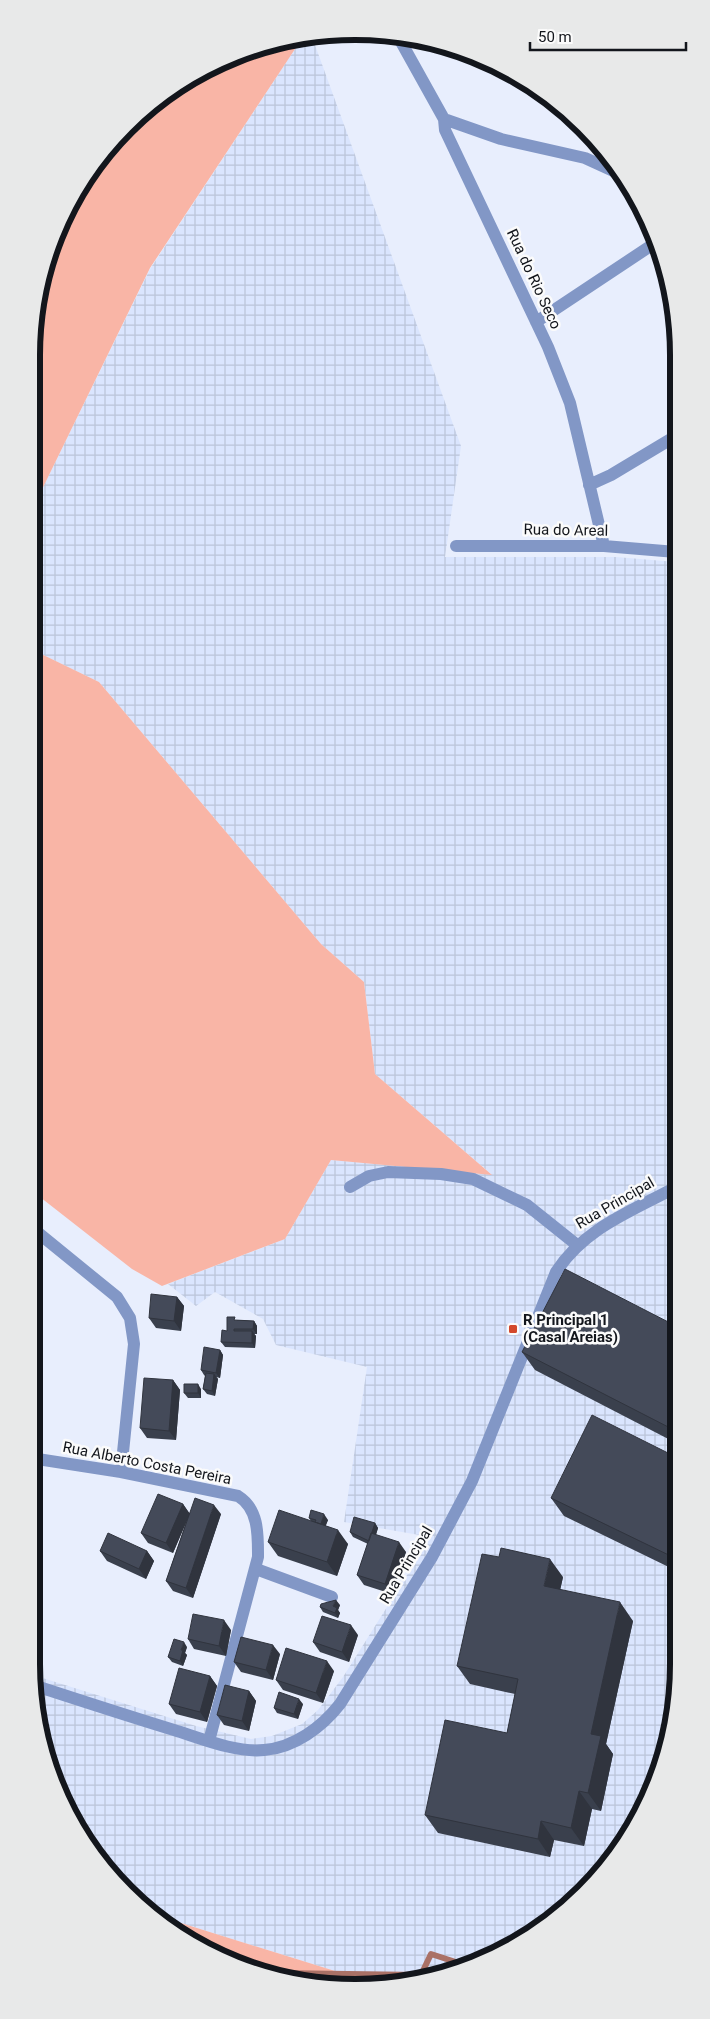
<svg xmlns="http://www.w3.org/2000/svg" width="710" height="2019" font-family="Roboto,sans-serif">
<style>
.industrial{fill:url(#industrial-grid)}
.green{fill:#f9b5a6}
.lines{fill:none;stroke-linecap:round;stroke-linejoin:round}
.stream{stroke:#aa7166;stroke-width:6}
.minor{stroke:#8297c6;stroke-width:12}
.wall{fill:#3a404d}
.shaded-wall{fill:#30343e}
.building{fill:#444a59;stroke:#30343e}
.poi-dot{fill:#d3482c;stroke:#fbfbfb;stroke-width:2}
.labels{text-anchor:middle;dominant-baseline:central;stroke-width:5;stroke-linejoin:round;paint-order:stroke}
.street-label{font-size:15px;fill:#13161c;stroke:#fbfbfb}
.poi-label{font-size:15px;font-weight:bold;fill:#13161c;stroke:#fbfbfb;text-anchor:start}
.rim{fill:none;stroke:#13161c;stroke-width:6}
</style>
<defs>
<pattern id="industrial-grid" width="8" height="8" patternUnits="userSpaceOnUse" patternTransform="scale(1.25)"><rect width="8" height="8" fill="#dae5fe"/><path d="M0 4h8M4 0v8" fill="none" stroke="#bac4d9"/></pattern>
</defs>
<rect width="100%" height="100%" fill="#e8eefd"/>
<path class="industrial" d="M311 34 461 446 445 557H616L676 562 679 1664 668 1748 624 1844 535 1933 439 1977 367 1981 165 1918 112 1878 56 1788 33 1675 196 1726 251 1739 272 1736 302 1724 318 1710 343 1677 431 1537 344 1522 367 1367 276 1345 263 1319 215 1292 196 1306 168 1284 285 1239 331 1160 491 1174 375 1074 364 982 321 944 99 682 31 649V512L150 269 303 37Z"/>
<path class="green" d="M303 37 150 268 31 512V355L42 271 98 158 193 75Z
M31 649 99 682 321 944 364 982 375 1074 492 1175 331 1160 285 1239 162 1286 132 1269 31 1190Z
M165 1918 367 1981 313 1985 212 1954Z"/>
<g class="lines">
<path class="stream" d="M274 1973 421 1975 431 1954 465 1965"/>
<path class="minor" d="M400 40 444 119 445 130 548 347 570 403 604 546
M444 119 501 139 585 158 620 174
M536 322 655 243
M589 485 611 475 676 436
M456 546H604L676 552
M350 1187 369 1176 388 1172 441 1174 473 1179 527 1205 577 1245
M31 1227 117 1297 130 1318 134 1344 121 1472
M31 1458 121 1472 238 1496C259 1509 258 1535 258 1557L209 1741
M256 1569 332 1597
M36 1686C82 1701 128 1716 174 1730 200 1738 236 1753 264 1750 294 1748 322 1727 340 1704L432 1557 472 1481 556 1272C585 1227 633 1211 678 1186"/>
</g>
<path class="wall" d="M177 1297 184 1306 181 1331 156 1328 149 1318Z
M237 1320 254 1321 257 1326V1334H254L256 1336 255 1348 225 1347 221 1342 227 1331Z
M678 1327V1444L535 1370 522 1352Z
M220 1350 223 1355 220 1378 216 1377 218 1379 215 1396 207 1394 203 1389 205 1376 204 1375 201 1370Z
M173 1380 180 1390 176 1440 147 1438 140 1428Z
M201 1389V1398H188L184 1393Z
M678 1458 679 1572 564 1516 551 1498Z
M183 1504 189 1513 221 1514 193 1598 173 1591 166 1581 188 1517 173 1553 148 1543 141 1533Z
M309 1518 328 1520 325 1526 348 1544 337 1576 278 1556 268 1542 311 1521Z
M375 1523 378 1528 376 1535 406 1552 392 1594 364 1585 357 1575 368 1544 353 1537 350 1532Z
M100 1551H147L154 1561 146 1579 107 1561Z
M563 1577 560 1590 633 1621 606 1744 613 1754 601 1811 592 1809 584 1846 554 1840 550 1857 438 1833 425 1815 507 1733 515 1694 470 1684 457 1666Z
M340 1605 338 1610 340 1613 338 1618 323 1612 320 1607Z
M231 1630 226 1656 194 1649 188 1639Z
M358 1635 349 1662 320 1652 313 1642Z
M187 1647 185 1653 187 1655 183 1666 172 1662 168 1657Z
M280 1654 273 1680 241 1672 234 1662Z
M334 1671 323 1703 283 1690 276 1680Z
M210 1676 217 1686 207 1722 176 1714 169 1704Z
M249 1691 256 1701 249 1731 224 1725 217 1715Z
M303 1704 298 1719 277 1713 274 1708Z"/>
<path class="shaded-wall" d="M177 1297 184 1306 181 1331 174 1321Z
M254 1321 257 1326V1334L253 1329Z
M252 1331 256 1336 255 1348 252 1343Z
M220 1350 223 1355 220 1378 216 1373Z
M214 1374 218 1379 215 1396 212 1391Z
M173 1380 180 1390 176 1440 169 1431Z
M198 1384 201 1389V1398L198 1393Z
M183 1504 190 1514 173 1553 166 1543Z
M214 1505 221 1514 193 1598 186 1588Z
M324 1514 328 1520 322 1536 319 1531Z
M375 1523 378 1528 372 1546 369 1541Z
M338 1530 348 1544 337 1576 327 1562Z
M399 1542 406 1552 392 1594 385 1584Z
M147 1551 154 1561 146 1579 139 1569Z
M550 1559 563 1577 557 1604 544 1586Z
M336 1600 340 1605 338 1610 340 1613 338 1618 335 1613 333 1606Z
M620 1602 633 1621 606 1744 613 1754 601 1811 588 1793 591 1734Z
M224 1620 231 1630 226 1656 219 1646Z
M351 1625 358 1635 349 1662 342 1652Z
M184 1642 187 1647 185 1653 187 1655 183 1666 180 1661 181 1650Z
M273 1645 280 1654 273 1680 266 1670Z
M327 1661 334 1671 323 1703 316 1693Z
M210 1676 217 1686 207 1722 200 1712Z
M249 1691 256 1701 249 1731 242 1721Z
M299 1699 303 1704 298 1719 294 1714Z
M579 1791 592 1809 584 1846 571 1828Z
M541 1821 554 1840 550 1857 538 1839Z"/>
<path class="building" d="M565 1269 678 1327V1432L522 1352Z
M151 1294 177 1297 174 1321 149 1318Z
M227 1317H235L234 1320 254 1321 253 1329H234V1331H252V1343L221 1342 222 1330 227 1331Z
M204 1347 220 1350 216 1373 201 1370Z
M206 1373 214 1374 212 1391 203 1389Z
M144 1378 173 1380 169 1431 140 1428Z
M184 1384H198V1393H184Z
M592 1415 678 1458 679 1560 551 1498Z
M158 1494 183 1504 166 1543 141 1533Z
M195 1498 214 1505 186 1588 166 1581Z
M279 1510 338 1530 327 1562 268 1542Z
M311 1510 324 1514 321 1524 315 1522 316 1520 309 1518Z
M354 1517 375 1523 369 1541 350 1532Z
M108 1533 147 1551 139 1569 100 1551Z
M371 1533 399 1542 385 1584 357 1575Z
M501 1548 550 1559 544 1586 620 1602 591 1734 601 1736 588 1793 579 1791 571 1828 541 1821 538 1839 425 1815 445 1720 507 1733 518 1679 457 1666 482 1554 499 1557Z
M336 1600 333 1606 337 1608 335 1613 320 1607 321 1604Z
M193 1614 224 1620 219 1646 188 1639Z
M322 1616 351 1625 342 1652 313 1642Z
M241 1637 273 1645 266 1670 234 1662Z
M174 1639 184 1642 181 1650H183L180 1661 168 1657Z
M286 1648 327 1661 316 1693 276 1680Z
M179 1668 210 1676 200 1712 169 1704Z
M225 1685 249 1691 242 1721 217 1715Z
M279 1692 299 1699 294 1714 274 1708Z"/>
<rect class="poi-dot" x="508" y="1324" width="10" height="10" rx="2.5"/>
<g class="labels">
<g class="street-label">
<text transform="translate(534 279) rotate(65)">Rua do Rio Seco</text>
<text transform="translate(566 530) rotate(1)">Rua do Areal</text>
<text transform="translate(615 1203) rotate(-30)">Rua Principal</text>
<text transform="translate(147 1463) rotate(11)">Rua Alberto Costa Pereira</text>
<text transform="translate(406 1565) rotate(-59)">Rua Principal</text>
</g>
<g class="poi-label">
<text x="523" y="1320">R Principal 1<tspan x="523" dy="17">(Casal Areias)</tspan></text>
</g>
</g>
<path d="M0 0H710V2019H0ZM355 40H355A315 315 0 0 1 670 355V1664A315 315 0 0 1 355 1979H355A315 315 0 0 1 40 1664V355A315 315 0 0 1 355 40Z" fill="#e8e9e9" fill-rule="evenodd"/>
<path class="rim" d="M355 40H355A315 315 0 0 1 670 355V1664A315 315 0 0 1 355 1979H355A315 315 0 0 1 40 1664V355A315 315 0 0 1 355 40Z"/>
<path d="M530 42v8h156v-8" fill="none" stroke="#13161c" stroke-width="2.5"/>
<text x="538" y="42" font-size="15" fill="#13161c" stroke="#fbfbfb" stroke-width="4" paint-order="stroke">50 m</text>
</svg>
